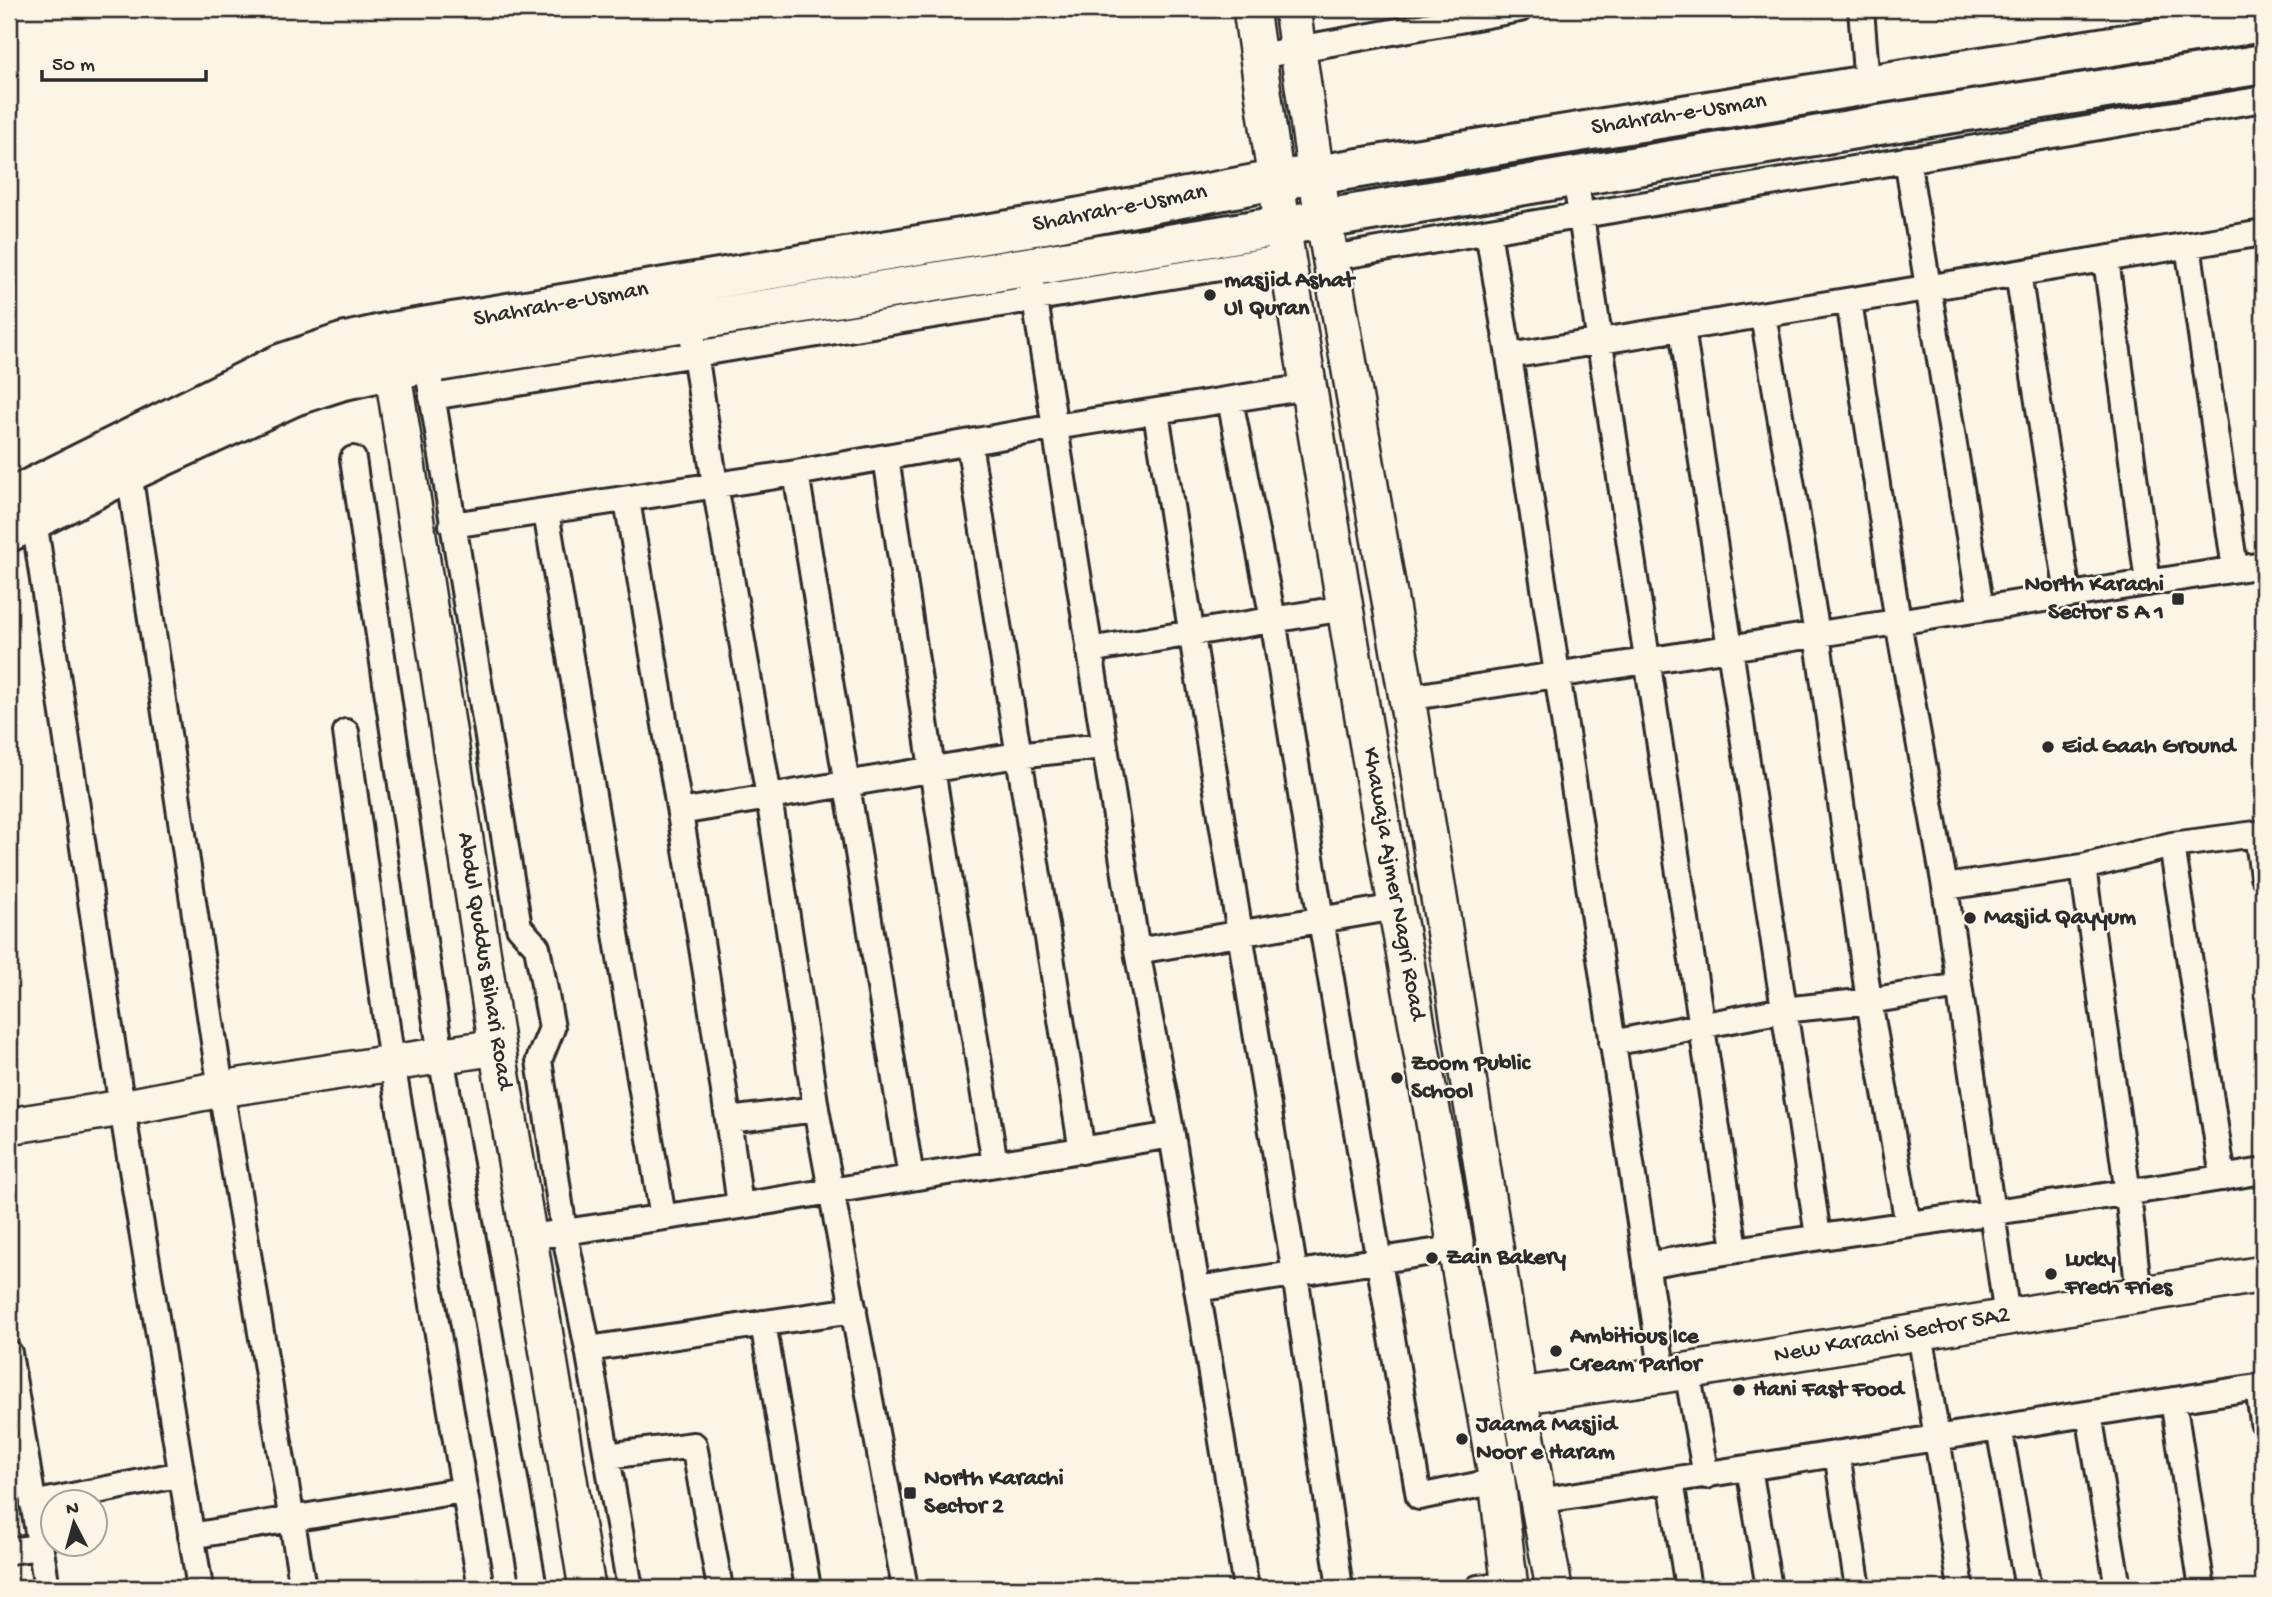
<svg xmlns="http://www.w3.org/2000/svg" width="2272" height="1597" font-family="'Gochi Hand',sans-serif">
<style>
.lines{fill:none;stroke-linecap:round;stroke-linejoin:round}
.street-casing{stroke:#2b2b2b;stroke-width:30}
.secondary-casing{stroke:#2b2b2b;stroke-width:40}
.primary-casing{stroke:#2b2b2b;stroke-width:44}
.street{stroke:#fcf5e5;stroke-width:24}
.secondary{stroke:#fcf5e5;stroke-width:35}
.primary{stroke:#fcf5e5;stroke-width:38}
.poi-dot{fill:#2b2b2b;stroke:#fcf5e5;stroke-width:2.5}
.labels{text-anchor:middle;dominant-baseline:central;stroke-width:5;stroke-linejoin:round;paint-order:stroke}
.street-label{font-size:24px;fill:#2b2b2b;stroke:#fcf5e5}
.poi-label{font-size:24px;font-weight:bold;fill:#2b2b2b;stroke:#fcf5e5;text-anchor:start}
</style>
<rect width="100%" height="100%" fill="#fcf5e5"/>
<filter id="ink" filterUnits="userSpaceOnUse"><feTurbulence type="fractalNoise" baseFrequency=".0143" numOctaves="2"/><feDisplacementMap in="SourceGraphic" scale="14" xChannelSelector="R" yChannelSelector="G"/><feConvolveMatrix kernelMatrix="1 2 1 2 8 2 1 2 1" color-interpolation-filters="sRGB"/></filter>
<g filter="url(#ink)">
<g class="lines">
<defs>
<path id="street" d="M1861 9 1867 85
M1259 56 1520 9
M1907 159 1981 609
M1575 176 1735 1249
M1488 232 1509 356
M2188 245 2235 569
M1331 258 2263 99
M2106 259 2148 583
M1028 266 1035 300 1137 951 1172 1135 1246 1588
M2018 273 2068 595
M1849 301 1898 622 1945 887 2007 1317
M1763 315 1817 634 1869 1001 1908 1224
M690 320 715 485 769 797 816 1109 905 1588
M1682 328 1818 1236
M425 352 519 927 537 947 552 1028 539 1060 564 1231 588 1349 630 1588
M432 397 1287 257
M1230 400 1273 619 1321 920 1419 1497 1497 1481
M1156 413 1295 1274 1340 1588
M969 443 1082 1151
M886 457 932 769 995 1164
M353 459 441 1056 534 1588
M129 472 221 1089 303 1588
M796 473 911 1177
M627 500C666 735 709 970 740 1206
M546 512 663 1217
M34 520 122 1108 200 1588
M452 525 796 473 1055 427 1308 387
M1089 650 1345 608
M1407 698 2263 565
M346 732 392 1063 481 1588
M680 812 1017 755 1103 746
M2257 834 2263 876
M2172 845 2223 1178
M2083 867 2128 1194 2139 1295
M1945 887 2083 867 2172 845 2263 833
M1137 951 1396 907
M1612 1043 1783 1010 1869 1001 1959 986
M729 1120 816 1109
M530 1237 740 1206 1172 1135
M1646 1265C1851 1229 2058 1206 2263 1171
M1197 1289 1458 1248
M763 1323 808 1588
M1920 1332 1961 1588
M588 1349 854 1310
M9 1353 47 1588
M1687 1371 1706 1476
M1663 1375 1509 356 2263 233
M2258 1387 2263 1422
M2173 1400 2202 1588
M2089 1414 2118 1588
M1999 1428 2028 1588
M1837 1454 1858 1588
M607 1456 694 1445 720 1588
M1749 1468 1769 1588
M1671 1481 1688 1588
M1539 1501 2263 1386
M33 1504 181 1474
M191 1536 463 1490
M9 1551 40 1547
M1478 1588 1509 1585"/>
<path id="secondary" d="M1251 9 1287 257 1364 723 1497 1481 1510 1588
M1292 9 1316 175 1407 698 1519 1396 1554 1588
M388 341 497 1047 587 1588
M9 1126 122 1108 221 1089 497 1047
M1519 1396 1663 1375 2263 1274"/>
<path id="primary" d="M9 499 280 364 342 343 386 333 1034 226 1276 180 1316 175 1867 85 2263 22
M9 532 129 472 294 396 340 381 394 369 1324 219 1879 125 2263 64"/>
</defs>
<use href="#street" class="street-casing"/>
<use href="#secondary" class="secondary-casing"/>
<use href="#primary" class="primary-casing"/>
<use href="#street" class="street"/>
<use href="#secondary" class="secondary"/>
<use href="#primary" class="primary"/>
</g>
</g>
<g class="poi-dot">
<circle cx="1210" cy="295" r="7"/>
<rect x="2171" y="592" width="14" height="14" rx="3.5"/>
<circle cx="2048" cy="747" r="7"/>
<circle cx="1970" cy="918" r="7"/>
<circle cx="1397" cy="1078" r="7"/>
<circle cx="1432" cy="1258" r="7"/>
<circle cx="2051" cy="1274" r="7"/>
<circle cx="1556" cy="1351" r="7"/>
<circle cx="1739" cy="1390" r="7"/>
<circle cx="1462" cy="1439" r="7"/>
<rect x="903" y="1486" width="14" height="14" rx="3.5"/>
</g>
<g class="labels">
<g class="street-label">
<text transform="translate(1679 115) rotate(-9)">Shahrah-e-Usman</text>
<text transform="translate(1120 209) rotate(-11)">Shahrah-e-Usman</text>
<text transform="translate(561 305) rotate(-10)">Shahrah-e-Usman</text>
<text transform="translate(1393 884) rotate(80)">Khawaja Ajmer Nagri Road</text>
<text transform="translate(484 961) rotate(81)">Abdul Quddus Bihari Road</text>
<text transform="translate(1892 1336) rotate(-10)">New Karachi Sector 5A2</text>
</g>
<g class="poi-label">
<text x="1224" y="281">masjid Ashat<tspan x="1224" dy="28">Ul Quran</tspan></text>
<text x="2164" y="585" text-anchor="end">North Karachi<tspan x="2164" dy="28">Sector 5 A 1</tspan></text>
<text x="2062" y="747">Eid Gaah Ground</text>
<text x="1984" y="918">Masjid Qayyum</text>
<text x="1411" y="1064">Zoom Public<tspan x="1411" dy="28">School</tspan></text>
<text x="1446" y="1258">Zain Bakery</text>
<text x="2065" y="1260">Lucky<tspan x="2065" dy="28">Frech Fries</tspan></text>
<text x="1570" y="1337">Ambitious Ice<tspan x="1570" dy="28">Cream Parlor</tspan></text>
<text x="1753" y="1390">Hani Fast Food</text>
<text x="1476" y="1425">Jaama Masjid<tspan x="1476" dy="28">Noor e Haram</tspan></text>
<text x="924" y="1479">North Karachi<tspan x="924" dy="28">Sector 2</tspan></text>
</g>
</g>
<rect width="2272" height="1597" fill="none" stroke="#fcf5e5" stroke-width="35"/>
<rect x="18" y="18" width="2237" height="1562" fill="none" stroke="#2b2b2b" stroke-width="2.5" filter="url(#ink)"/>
<g transform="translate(74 1523) rotate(354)"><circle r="33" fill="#fcf5e5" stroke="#a8a49b" stroke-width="2"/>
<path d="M0-5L12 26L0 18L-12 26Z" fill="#2b2b2b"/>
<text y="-10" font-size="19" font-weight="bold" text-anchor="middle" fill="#2b2b2b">N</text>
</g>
<path d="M42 70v10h164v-10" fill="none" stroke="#2b2b2b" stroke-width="3.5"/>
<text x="52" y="70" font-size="21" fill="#2b2b2b" stroke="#fcf5e5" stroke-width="5" paint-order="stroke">50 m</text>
</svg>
